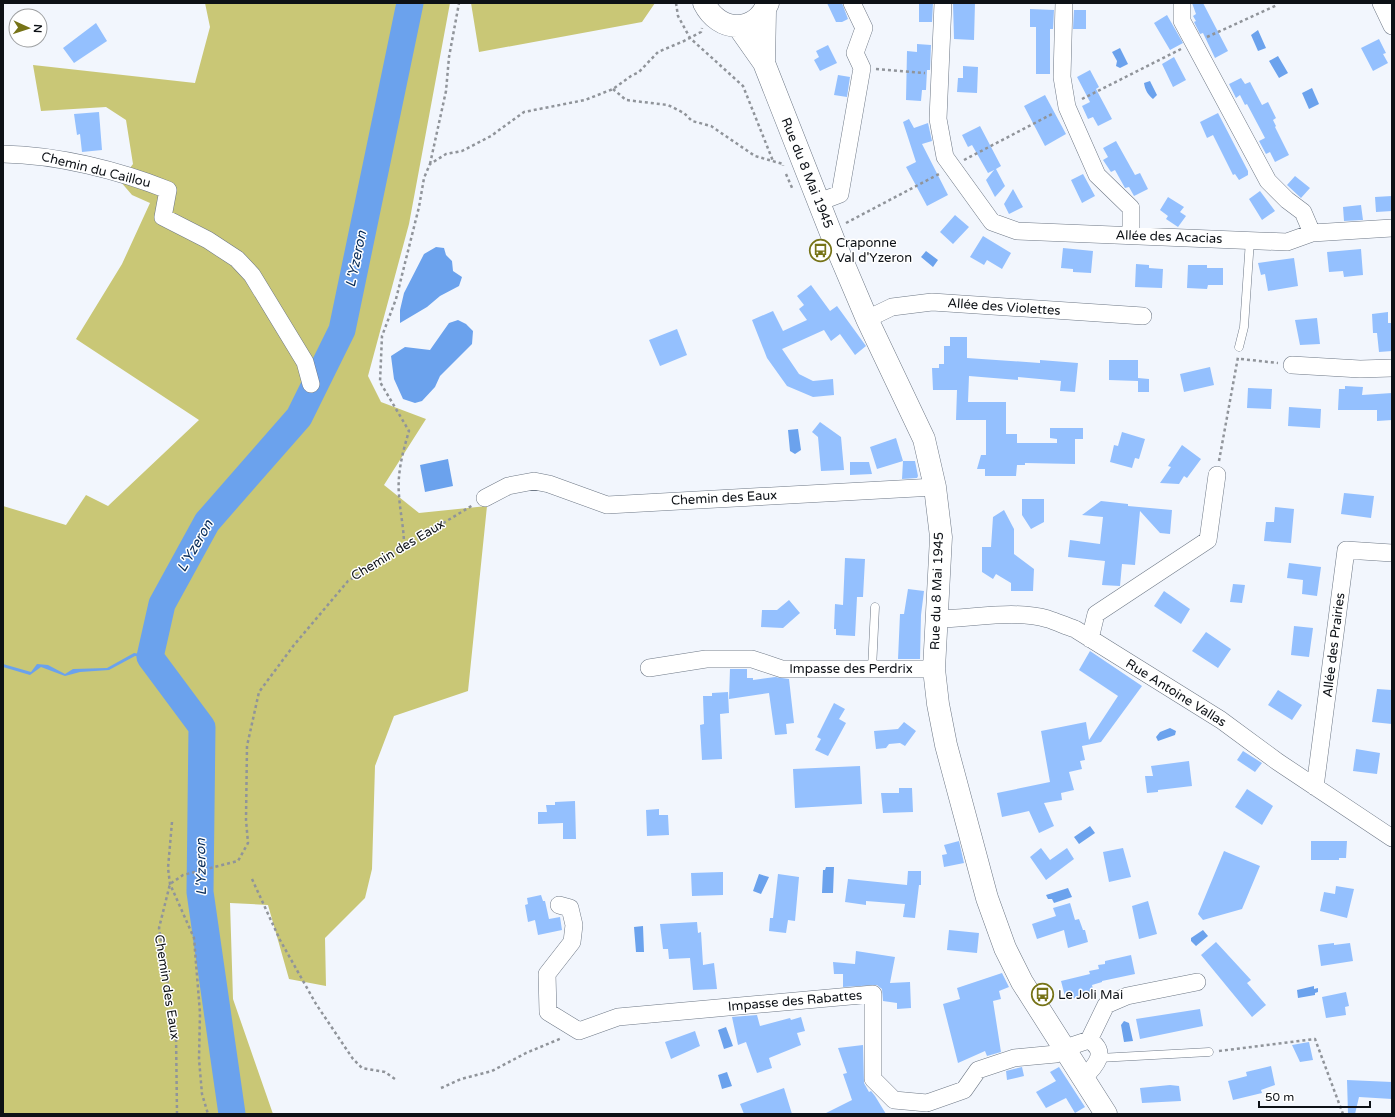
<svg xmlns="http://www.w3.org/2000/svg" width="1395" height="1117" font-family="'Varela Round',sans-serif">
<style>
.green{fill:#c9c776}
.water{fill:#6ba2ed}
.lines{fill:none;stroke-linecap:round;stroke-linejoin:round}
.river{stroke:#6ba2ed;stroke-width:27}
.building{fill:#94c0fe}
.lane-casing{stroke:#6e7886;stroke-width:9}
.street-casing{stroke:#6e7886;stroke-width:18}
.secondary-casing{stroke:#6e7886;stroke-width:23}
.path{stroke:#90949a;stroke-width:2.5;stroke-dasharray:3 3;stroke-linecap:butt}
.lane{stroke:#fff;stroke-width:8}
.street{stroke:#fff;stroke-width:17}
.secondary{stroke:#fff;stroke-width:22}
.labels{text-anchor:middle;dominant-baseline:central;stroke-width:3;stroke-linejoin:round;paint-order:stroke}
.street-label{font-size:13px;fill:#0d1116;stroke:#fff}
.poi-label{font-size:13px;fill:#0d1116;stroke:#fff;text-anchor:start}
.water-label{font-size:14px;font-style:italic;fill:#042957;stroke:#fff}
</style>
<rect width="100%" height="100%" fill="#f2f6fd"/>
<path class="green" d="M205 3H450L409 224 368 376 381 402 426 419 384 485 419 513 487 506 468 691 394 716 375 766 372 869 365 898 325 938 326 986 289 979 268 905 230 903 233 999 273 1114H3V506L66 525 86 495 108 506 199 420 76 339 122 264 150 203 132 195 120 181 133 164 126 120 106 107 41 111 33 65 195 83 210 27Z
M471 3H655L642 22 479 52Z"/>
<path class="water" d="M1258 30 1266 48 1258 51 1251 35Z
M1120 48 1128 64 1120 68 1116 66 1117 61 1112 52Z
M1278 56 1288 73 1279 78 1269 61Z
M1150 81 1157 95 1153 99C1148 95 1145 90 1144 83Z
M1312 88 1319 104 1309 109 1302 93Z
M436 247 444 248 446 255 452 261 453 271 462 277 459 286 440 296 427 307 400 323V310L404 293 424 254Z
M926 251 938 260 933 267 921 257Z
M458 320 466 324 473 331 472 344 440 376 435 387 422 401 415 403 403 399 394 379 391 356 405 347 430 350 449 323Z
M798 429 801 450 795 454 790 451 788 430Z
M448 459 453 486 425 492 420 465Z
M134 653 152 656 150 658 135 656 109 670 80 672 65 676 41 667 30 675 3 667V664L31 672 37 664 48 665 65 674 73 669 107 668Z
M1170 728 1176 731 1175 735 1158 741 1156 737 1160 732Z
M1090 826 1095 833 1079 844 1074 837Z
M826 867H834L833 893H822L823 870H825Z
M759 874 769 877 761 894 753 891Z
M1068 888 1072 897 1054 903 1052 899H1048L1046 895Z
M643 926 644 952H636L634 927Z
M1203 930 1208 936 1196 946 1191 941V938Z
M1314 986V989L1318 988V992L1315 993V995L1298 998 1297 990Z
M1124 1021 1129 1023 1133 1041 1124 1042 1121 1025Z
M726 1027 733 1046 724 1049 718 1030Z
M727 1072 732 1086 722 1089 718 1075Z"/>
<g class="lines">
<path class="river" d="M232 1114 200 892 202 727 150 657 162 604 207 522 299 417 342 330 410 3"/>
</g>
<path class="building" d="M827 3H842L848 19 842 22H836Z
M919 3H933L932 22H919Z
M953 3H975L974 40 954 39Z
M1192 3H1203L1228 51 1215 58 1203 33 1200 34 1194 22 1196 21 1193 16 1196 14Z
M1030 9 1054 10 1053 29H1050V74H1036V27H1030Z
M1074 10H1086V29H1073Z
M1167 15 1183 43 1170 50 1154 23Z
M96 23 107 41 74 63 63 48Z
M1379 39 1386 53 1383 54 1388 63 1373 71 1361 48Z
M917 44 931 45 930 70H927L926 90H922L921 101 906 100 907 51 917 52Z
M828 45 837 63 820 71 814 60 819 57 816 51Z
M1174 57 1186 80 1173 87 1162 64Z
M963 66 978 67 977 93 957 92 958 78H963Z
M1090 70 1099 87 1096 89 1112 119 1098 126 1093 117 1088 119 1082 106 1090 102 1077 77Z
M838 75 850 77 847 97 834 95Z
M1241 78 1245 84 1250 82 1262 105 1268 102 1276 118 1273 120 1276 126 1275 127 1289 155 1275 162 1270 152 1266 154 1259 141 1265 138 1247 104 1245 105 1240 95 1236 98 1229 84Z
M1045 95 1066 134 1045 146 1024 106Z
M99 112 102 150 82 152 80 134 77 135 74 114Z
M1218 113 1248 171V175L1239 180 1235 174 1233 175 1213 135 1207 138 1200 122Z
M909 119 914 128 928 123 932 141 922 144 948 195 927 206 906 167 916 162 903 122Z
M980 126 1001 166 996 169 1005 186 995 197 986 180 994 170 988 173 972 145 968 147 962 135Z
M1116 141 1135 175 1140 173 1148 189 1134 196 1129 187 1125 188 1115 170 1111 172 1103 160 1108 157 1103 148Z
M1083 174 1095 196 1082 203 1071 180Z
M1295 176 1310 188 1301 198 1287 185Z
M1013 189 1023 207 1009 214 1004 204Z
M1260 191 1275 211 1262 220 1249 199Z
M1392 196V211L1376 212 1375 197Z
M1168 197 1184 207 1180 212 1186 216 1178 227 1166 219 1168 216 1160 210Z
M1361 205 1363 220 1344 221 1343 207Z
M955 215 969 227 953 244 940 232Z
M983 236 1011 253 1002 269 987 260 984 265 970 257Z
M1063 248 1093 251 1091 273 1073 272V269L1061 268Z
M1361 249 1363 275 1344 277 1343 271 1329 272 1327 252Z
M1294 258 1298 286 1268 291 1265 274 1261 275 1258 263Z
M1136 264 1149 265V268L1163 269 1162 288 1135 287Z
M1188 265H1207V268H1223V285H1208L1207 289 1187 288Z
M811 285 830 311 837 306 866 346 855 355 840 334 831 341 824 330 782 349 799 374 813 381 833 379 834 395 813 397 787 386 767 358 752 320 773 311 783 331 807 320 799 309 804 305 797 296Z
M1388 312V323H1392V351L1379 352 1377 333H1373L1372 314Z
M1317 318 1320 344 1300 345 1295 320Z
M677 329 687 355 660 366 649 340Z
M950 337H967V358L1040 363V360L1078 363 1075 392 1060 391 1061 381 1018 377V380L969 376 968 402H1006V434H1017V443H1057V439L1050 438V428H1083V439H1075V464L1025 463V465H1017L1016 476H985V469H977L981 455H986V420H956L957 390H933L932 368H939V364H944V346H950Z
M1109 360H1138V378L1149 379V392H1138V381L1109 380Z
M1210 367 1214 385 1184 392 1180 374Z
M1345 386 1363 387 1362 395 1392 393V420L1377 421V410H1338L1339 389H1345Z
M1248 388 1272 389 1271 409 1247 408Z
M1289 407 1321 409 1320 428 1288 426Z
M820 422 841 437 844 470 821 471 818 437 812 432Z
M1122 432 1145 439 1139 459 1135 458 1132 468 1110 462 1114 445 1118 446Z
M896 438 903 461 877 469 870 447Z
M1182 445 1201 459 1187 478 1184 476 1179 484 1160 483 1171 467 1168 466Z
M903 461H915L918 476 917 478 902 479Z
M850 462H869L872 474 850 475Z
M1344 493 1374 496 1371 518 1341 514Z
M1022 499H1044V522L1031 529 1022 515Z
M1101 501 1128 504V506L1172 510 1170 534 1160 533 1140 511 1135 565 1122 564 1120 586 1102 585 1105 561 1068 557 1070 540 1100 544 1103 517 1082 515Z
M1275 507 1294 509 1291 543 1264 541 1266 522H1274Z
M1004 510 1014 529V554L1034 569 1033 591H1011V583L996 574 993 579 982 572V547H991L993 517Z
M845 558 865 559 863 597H857L855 636 836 635V629H834L835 604 843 605Z
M1289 563 1321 567 1317 596 1302 594 1303 580 1287 578Z
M1233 584 1245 585 1242 603 1230 602Z
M908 589 924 591 921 615 920 659H898L900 614H904Z
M1164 591 1190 609 1181 624 1154 606Z
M789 600 800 613 783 628 761 627 762 610H777Z
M1294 626 1313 628 1309 657 1291 655Z
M1206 632 1231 649 1218 668 1192 651Z
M1090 651 1142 686 1101 742 1082 746 1085 760 1080 761 1082 769 1069 772 1074 790 1061 793 1062 800 1044 803 1054 826 1039 833 1029 811 1002 817 997 793 1050 782 1041 731 1086 722 1089 740 1118 696 1079 670Z
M730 669H747V678H753V680L775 677 789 679 794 723 786 724 787 734 775 735 769 693 729 699Z
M1377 689 1392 690V724L1372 722Z
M1278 690 1302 705 1292 720 1268 705Z
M728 692 729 713 720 714 722 759 702 760 700 725 704 724 703 696H712V693Z
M834 703 845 709 839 719 846 723 828 756 815 750 821 739 817 737Z
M904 722 916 731 905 746 900 743 889 744 886 748 876 749 874 731 898 729Z
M1356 749 1380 753 1377 774 1353 771Z
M1243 751 1262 763 1255 772 1237 760Z
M1189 761 1192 786 1158 790V792L1147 793 1145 776H1153L1151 766Z
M860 766 862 804 795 808 793 769Z
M899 788H912L913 812 883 813 881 793H899Z
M1247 789 1273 806 1262 825 1235 807Z
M575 801 576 839H563V823L538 824V812H547L546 805H555V802Z
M659 809V815H668L669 835 647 836 646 810Z
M959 841 964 863 944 867 942 855 947 854 944 845Z
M1311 841H1347L1346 858H1339V860H1311Z
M1041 848 1050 860 1067 848 1074 859 1046 880 1030 857Z
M1123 848 1131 877 1109 882 1103 852Z
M1224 851 1260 866 1242 909 1203 920 1198 914Z
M908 871H921V885H919L915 918 903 917 905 904 866 901V905L845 902 848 879 907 885Z
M723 872V895L692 896 691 873Z
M778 874 799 877 795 921 788 920 786 933 769 931 770 918H773Z
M1336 886 1354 889 1347 918 1320 911 1324 892 1335 894Z
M541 895 543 901H545L549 919 560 917 562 930 538 935 535 920 528 922 525 905 528 904 527 898Z
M1148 901 1157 934 1139 939 1132 906Z
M1070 903 1075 920 1079 919 1083 930H1085L1088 942 1068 948 1064 930 1037 939 1032 924 1056 916 1053 908Z
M697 922 698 933 701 932 703 965 714 963 717 989 693 990 690 958 669 959 668 949H663L660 924Z
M949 930 979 933 977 953 947 950Z
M1216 942 1251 980 1247 983 1266 1005 1252 1017 1201 955Z
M1334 943V945L1350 943 1353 961 1321 966 1318 945Z
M856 951 895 957 890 983 910 982 911 1008 897 1009V1003L883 1001 882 989 877 985 843 987V974H834L833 962 855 964Z
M1131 955 1135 974 1102 981V982L1092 985 1094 994 1066 1000 1061 981 1090 974 1089 971 1099 969 1098 965 1105 964V961Z
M1002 973 1009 987 999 991 1001 999 993 1001 1001 1052 987 1056 985 1051 958 1063 943 1004 960 999 957 988Z
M1346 992 1349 1006 1345 1007 1346 1015 1326 1018 1322 997Z
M1200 1009 1203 1026 1140 1039 1136 1019Z
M757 1015 760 1026 790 1018 791 1020 801 1017 805 1031 797 1033 801 1045 769 1058 772 1068 757 1073 746 1042 738 1045 732 1017Z
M695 1031 700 1046 671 1059 665 1042Z
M1309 1042 1313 1060 1300 1062 1292 1045Z
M863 1045 864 1083 869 1092 871 1091 875 1096 886 1114H824L852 1100 843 1074 847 1073 838 1048Z
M1271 1066 1275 1085 1261 1090 1262 1093 1233 1100 1228 1081 1247 1076 1246 1072Z
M1022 1067 1024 1076 1007 1080 1006 1071Z
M1059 1067 1085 1107 1075 1113 1066 1098 1046 1108 1036 1092 1056 1081 1050 1072Z
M1347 1080 1392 1082V1099L1359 1097 1355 1114H1348Z
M1170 1085 1179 1086 1181 1101 1142 1103 1140 1088Z
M784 1088 792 1114H744L740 1104Z"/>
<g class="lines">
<defs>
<path id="lane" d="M1239 347 1244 327 1250 240
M872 669 875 607
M1099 1058 1209 1052"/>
<path id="street" d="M943 3 938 119 945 157 992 222 1017 231 1287 242 1312 233 1392 228
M1064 3 1062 77 1067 107 1097 175 1131 208V236
M1182 3V21L1268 181 1287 200 1303 212 1312 233
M1381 3 1392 26
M3 154C57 155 118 170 168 190L163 217 208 240 237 259 252 275 305 362 311 384
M819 202 840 194 862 68 855 53 864 28 852 3
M867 319 892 307 932 302 1143 316
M1292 365 1360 369 1392 368
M485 498 508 486 534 481 549 484 607 505 935 487
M936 619C972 619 1013 609 1048 619 1057 622 1066 626 1075 629L1221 720 1278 762 1392 838
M1090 639 1096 614 1208 540 1217 475
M649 668 706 659H752L782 669H934
M1315 787 1346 550 1392 553
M559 905 570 908 574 925 572 942 547 974 548 1012 579 1031 618 1017 873 994V1079L894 1100 927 1103 964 1090 978 1070 1014 1058 1056 1054 1065 1048 1089 1040C1109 1052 1095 1067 1083 1078
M1089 1040 1106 1005 1127 996 1197 982"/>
<path id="secondary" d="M704 3C719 33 755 34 768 3
M738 26 764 63 836 246 867 319 924 439 935 487 941 537 934 669 938 704 946 745 987 898 1005 948 1022 982 1106 1114
M764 63 765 11"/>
</defs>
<use href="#lane" class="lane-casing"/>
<use href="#street" class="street-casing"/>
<use href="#secondary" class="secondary-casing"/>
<path class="path" d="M676 3 678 16 690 38 743 86 773 161
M1207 37 1277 5V3
M876 69 925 73
M613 89 626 100 668 105 684 113 692 121 711 126 755 156 783 164V166
M1082 99 1181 49
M964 160 1054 113
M430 164 446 91 449 57 459 3
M786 174 793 190
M846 223 939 174
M1241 359 1278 363
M1219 461 1238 357
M404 545C404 528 400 512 399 495 397 473 403 451 409 431L380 382 382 336 396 299 419 207 424 178 430 164 446 154 462 151 491 136 524 112 585 100 613 89 631 76 639 72 658 52 684 41 701 32 702 28
M172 822 168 868 170 884 194 938 200 1013 199 1059 202 1094 208 1114
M252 879 280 940 316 1004 353 1059 362 1068 385 1072 395 1079
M1219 1051 1315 1039 1343 1114
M441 1088 461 1079 492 1071 526 1053 562 1038
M177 1114 176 1033 159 928 170 884 183 875 238 861 248 843 246 820 247 746 259 692 294 645 348 581 473 505"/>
<use href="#lane" class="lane"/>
<use href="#street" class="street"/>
<use href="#secondary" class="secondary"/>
</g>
<defs>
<symbol id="bus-ring" viewBox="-11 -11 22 22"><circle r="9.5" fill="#fff" stroke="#767317" stroke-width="1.5"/><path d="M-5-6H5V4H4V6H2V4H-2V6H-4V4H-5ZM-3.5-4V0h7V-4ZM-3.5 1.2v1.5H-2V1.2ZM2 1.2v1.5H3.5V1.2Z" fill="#767317"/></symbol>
</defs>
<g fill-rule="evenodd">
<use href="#bus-ring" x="808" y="238" width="25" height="25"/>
<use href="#bus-ring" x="1030" y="982" width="25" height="25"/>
</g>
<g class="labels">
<g class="street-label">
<text transform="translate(96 170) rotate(14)">Chemin du Caillou</text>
<text transform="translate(807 173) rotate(68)">Rue du 8 Mai 1945</text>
<text transform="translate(1169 237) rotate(2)">Allée des Acacias</text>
<text transform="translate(1004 307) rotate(4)">Allée des Violettes</text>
<text transform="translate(724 498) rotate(-3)">Chemin des Eaux</text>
<text transform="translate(398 550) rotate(-31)">Chemin des Eaux</text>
<text transform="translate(937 591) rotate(-88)">Rue du 8 Mai 1945</text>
<text transform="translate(1334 645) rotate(-83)">Allée des Prairies</text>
<text x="851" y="669">Impasse des Perdrix</text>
<text transform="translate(1176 693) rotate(32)">Rue Antoine Vallas</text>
<text transform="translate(167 987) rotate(81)">Chemin des Eaux</text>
<text transform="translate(795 1001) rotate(-5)">Impasse des Rabattes</text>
</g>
<g class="poi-label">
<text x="836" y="243">Craponne<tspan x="836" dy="15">Val d'Yzeron</tspan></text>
<text x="1058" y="995">Le Joli Mai</text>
</g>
<g class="water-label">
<text transform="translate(356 259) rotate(-78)">L'Yzeron</text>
<text transform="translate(195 546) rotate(-60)">L'Yzeron</text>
<text transform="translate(201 867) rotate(-91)">L'Yzeron</text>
</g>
</g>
<rect width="1395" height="1117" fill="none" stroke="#0d1116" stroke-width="8"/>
<g transform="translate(28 28) rotate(93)"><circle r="19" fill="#ffffff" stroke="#9ea0a2"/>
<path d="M0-3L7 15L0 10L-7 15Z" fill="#767317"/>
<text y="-6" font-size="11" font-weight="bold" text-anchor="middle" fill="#0d1116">N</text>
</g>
<path d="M1259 1101v6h111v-6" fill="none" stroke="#0d1116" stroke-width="2"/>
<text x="1265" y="1101" font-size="12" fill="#0d1116" stroke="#ffffff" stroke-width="3" paint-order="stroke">50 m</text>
</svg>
